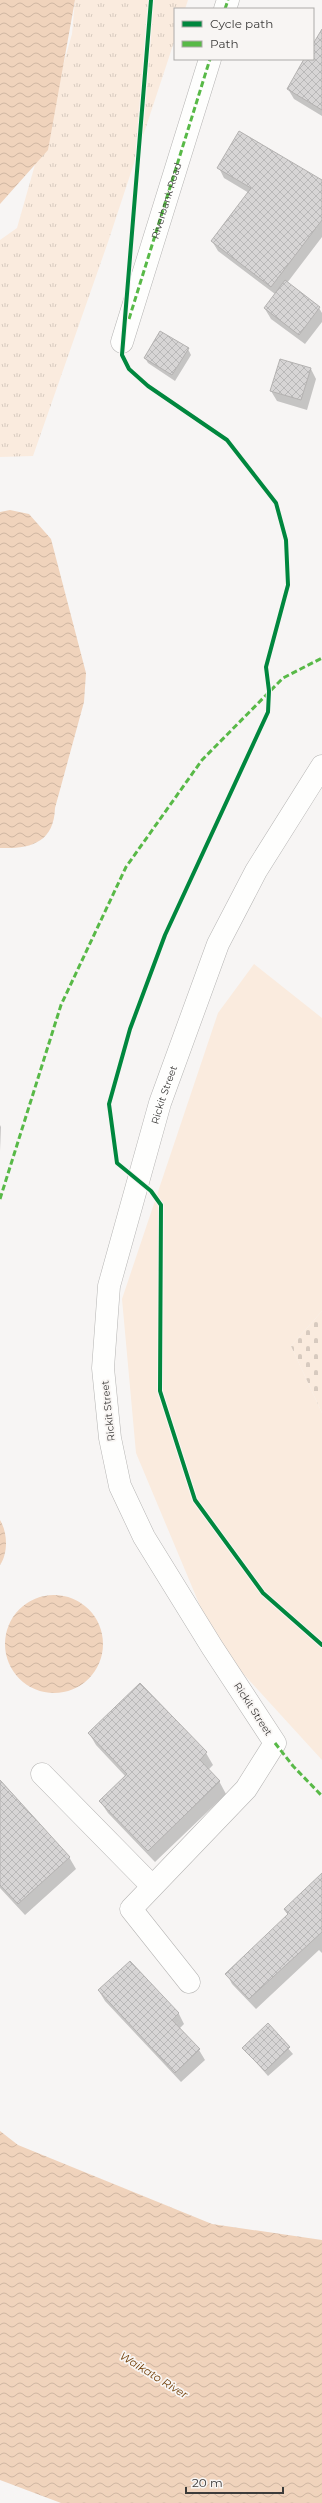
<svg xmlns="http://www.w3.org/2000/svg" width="322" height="2503" font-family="Montserrat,sans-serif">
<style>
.grass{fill:#faebde}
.cemetery{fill:url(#cemetery-stones)}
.park{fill:url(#park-tufts)}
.water{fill:url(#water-waves)}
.shadow{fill:#0003}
.building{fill:url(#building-cross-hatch);stroke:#b4b2b1}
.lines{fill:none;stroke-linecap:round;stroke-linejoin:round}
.minor-casing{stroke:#b5b4b3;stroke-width:23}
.minor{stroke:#fefefd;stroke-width:22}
.quiet{stroke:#58b947;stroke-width:3;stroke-dasharray:6 3;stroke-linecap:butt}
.cycleway-casing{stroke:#f8f5f3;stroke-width:6}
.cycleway{stroke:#00873e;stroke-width:4}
.labels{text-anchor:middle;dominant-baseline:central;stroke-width:3.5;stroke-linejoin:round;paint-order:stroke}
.street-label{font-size:10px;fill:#3c3b3a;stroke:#f8f5f3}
.water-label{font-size:11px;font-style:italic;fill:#6e3c04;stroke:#f8f5f3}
</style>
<defs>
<pattern id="cemetery-stones" width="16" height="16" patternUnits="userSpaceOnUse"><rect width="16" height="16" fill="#faebde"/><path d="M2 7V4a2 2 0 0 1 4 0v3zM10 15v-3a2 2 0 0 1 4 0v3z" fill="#d7cabf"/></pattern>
<pattern id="park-tufts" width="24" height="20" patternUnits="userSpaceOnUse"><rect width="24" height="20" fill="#faebde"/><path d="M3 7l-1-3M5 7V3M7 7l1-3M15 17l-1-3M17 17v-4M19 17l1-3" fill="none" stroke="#d7cabf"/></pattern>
<pattern id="water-waves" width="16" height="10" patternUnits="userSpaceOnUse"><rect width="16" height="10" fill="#f0d3bc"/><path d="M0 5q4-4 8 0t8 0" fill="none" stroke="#cfb6a2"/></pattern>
<pattern id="building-cross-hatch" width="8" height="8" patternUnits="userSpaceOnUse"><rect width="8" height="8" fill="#d7d5d5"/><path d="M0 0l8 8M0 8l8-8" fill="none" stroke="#b9b8b8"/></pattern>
</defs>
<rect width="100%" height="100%" fill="#f7f5f4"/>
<path class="grass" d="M254 964 322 1018V1311L291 1346 322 1413V1760L216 1644 136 1453 122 1299 218 1013Z"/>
<path class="cemetery" d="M322 1311V1413L291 1346Z"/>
<path class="park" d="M75 0H188L185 9H175V39L108 242 33 456 0 457V240L17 228 72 34Z"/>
<path class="water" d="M0 0H75L48 150 0 204Z
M10 510 29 514 51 539 86 673 84 702 55 808C54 843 30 849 0 848V512Z
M0 1520C8 1533 8 1553 0 1565Z
M5 1644a49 49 0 1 1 98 0a49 49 0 1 1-98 0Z
M0 2131 18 2145 212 2224 322 2240V2503H61L0 2480Z"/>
<path class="shadow" d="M322 31V116L294 99 288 89 306 59H313V46Z
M219 168 322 181V237L287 283 319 308 322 313V322L305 344 271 319 265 309 275 294 218 251 212 241 249 193 224 178Z
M188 349 191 355 175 381 148 363 145 358Z
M311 369 316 379 307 410 277 401 271 391Z
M0 1125 1 1127 0 1151Z
M89 1733 206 1753 213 1765 208 1770 219 1781 226 1794 155 1862 108 1813 100 1801 126 1777 96 1745Z
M0 1780 69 1857 76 1869 25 1915 0 1888Z
M322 1875V1953L319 1950 256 2009 232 1984 227 1974 288 1915 285 1909Z
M130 1962 179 2014 184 2024 179 2029 199 2050 205 2060 181 2082 105 2001 99 1991Z
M268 2025 293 2054 268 2076 243 2048Z"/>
<path class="building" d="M322 29V110L287 89 304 59H313V44Z
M239 131 322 180V220L271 287 211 241 251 188 217 168Z
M285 280 320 307 299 335 264 308Z
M160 331 189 348 172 375 144 358Z
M280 359 311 368 301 400 270 391Z
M140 1683 207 1752 200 1760 220 1781 148 1851 99 1801 127 1774 88 1733Z
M0 1780 70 1857 18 1904 0 1885Z
M322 1873V1932L249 1999 225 1974 288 1914 284 1909Z
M130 1961 179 2013 172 2020 200 2049 175 2073 98 1990Z
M268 2023 290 2047 265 2071 242 2048Z"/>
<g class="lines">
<defs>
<g id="minor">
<path d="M225 9 228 0"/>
<path d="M122 342 210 59"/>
<path d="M42 1774 152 1886"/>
<path id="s1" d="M189 1982 131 1909 246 1789 275 1743 212 1647 144 1537 120 1486 110 1438 103 1368 109 1286 160 1103 218 944 256 871 322 766"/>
</g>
</defs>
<use href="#minor" class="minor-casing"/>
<use href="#minor" class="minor"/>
<g class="quiet">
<path d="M225 9 228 0"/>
<path id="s2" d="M129 319 210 59"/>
<path d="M0 1199 61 1005 126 867 202 760 283 678 322 658"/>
<path d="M275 1743 293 1766 322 1796"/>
</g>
<defs>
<path id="cycleway" d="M151 0 122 355 129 369 148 386 227 440 276 503 286 540 288 585 266 667 269 691 268 712 165 935 130 1029 109 1104 117 1163 151 1191 161 1205 160 1391 195 1500 263 1593 322 1645"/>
</defs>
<use href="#cycleway" class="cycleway-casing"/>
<use href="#cycleway" class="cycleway"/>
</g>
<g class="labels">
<g class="street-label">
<text stroke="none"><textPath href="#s2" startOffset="124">Riverbank Road</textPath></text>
<text stroke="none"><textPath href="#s1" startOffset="1015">Rickit Street</textPath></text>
<text transform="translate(108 1411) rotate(-96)">Rickit Street</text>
<text transform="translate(253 1709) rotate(57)">Rickit Street</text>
</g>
<g class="water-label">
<text transform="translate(154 2375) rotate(32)">Waikato River</text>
</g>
</g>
<rect x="174" y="8" width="140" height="52" fill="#f8f5f3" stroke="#adaba9"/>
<rect x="182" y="21" width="20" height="6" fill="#00873e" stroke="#adaba9"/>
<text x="210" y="28" font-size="12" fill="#3c3b3a">Cycle path</text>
<rect x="182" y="41" width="20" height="6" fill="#58b947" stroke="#adaba9"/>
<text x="210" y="48" font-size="12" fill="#3c3b3a">Path</text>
<path d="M186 2487v6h97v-6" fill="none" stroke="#3c3b3a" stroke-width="2"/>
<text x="192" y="2487" font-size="12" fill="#3c3b3a" stroke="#f8f5f3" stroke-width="3" paint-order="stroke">20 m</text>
</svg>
